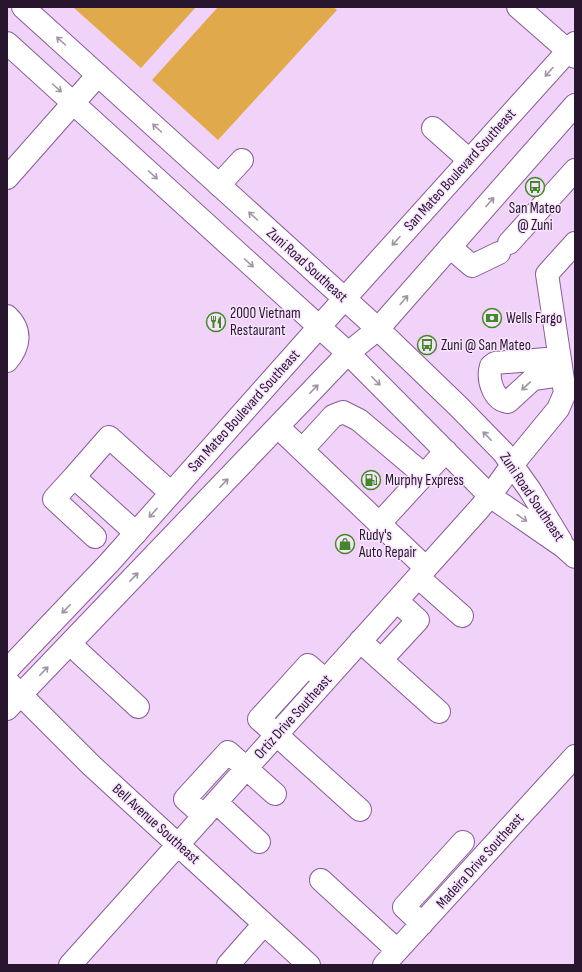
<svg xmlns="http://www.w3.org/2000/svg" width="582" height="972" font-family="'Sofia Sans Condensed',sans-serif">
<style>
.grass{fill:#e0a94b}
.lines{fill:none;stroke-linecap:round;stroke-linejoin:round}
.minor-casing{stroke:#875b94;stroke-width:24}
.major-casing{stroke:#875b94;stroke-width:24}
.minor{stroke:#fff;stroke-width:22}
.major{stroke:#fff;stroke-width:22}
.oneway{stroke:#9e96a1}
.labels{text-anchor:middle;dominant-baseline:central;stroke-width:3;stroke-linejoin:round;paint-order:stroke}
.street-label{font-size:15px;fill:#28162e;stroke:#f8e4fe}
.poi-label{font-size:15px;fill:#28162e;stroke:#f8e4fe;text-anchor:start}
</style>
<rect width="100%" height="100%" fill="#f1d3fa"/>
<path class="grass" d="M73 7H196L141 68Z
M218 7H333L337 10 218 140 152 80Z"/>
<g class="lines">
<defs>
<path id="minor" d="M518 7 575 57
M433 128 469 160
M7 178 98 75
M219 185 242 160
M509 243 575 170
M450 247 472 266 499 253
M7 316C22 330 20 346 7 361
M378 329 459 407 503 452 530 490 561 541
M348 353 490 496 564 547 575 557
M559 358 495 363 491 366C487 379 493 400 508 402L533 379 562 375
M278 427 426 568
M302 450 333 416 343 412 359 420 424 475
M74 477 54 499 95 537
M379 524 446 451
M136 533 74 477 109 437 171 493
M418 577 462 616
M360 641 439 712
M70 644 138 707
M381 660 418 620 397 601
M325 680 308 665 259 719 360 810
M7 681 92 766 309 965
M216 802 259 842
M204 816 185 799 228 752 275 794
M321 880 397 950
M422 924 404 907 463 842
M70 965 479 509 490 496 512 465 558 409 565 393 547 274 575 243
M228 965 264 924
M384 965 575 756"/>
<path id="major" d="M23 7 378 329
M7 43 348 353
M7 670 109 563 319 327 575 43
M7 709 348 353 378 329 575 105"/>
</defs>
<use href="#minor" class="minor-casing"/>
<use href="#major" class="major-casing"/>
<use href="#minor" class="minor"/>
<use href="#major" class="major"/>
</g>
<defs><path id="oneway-shaft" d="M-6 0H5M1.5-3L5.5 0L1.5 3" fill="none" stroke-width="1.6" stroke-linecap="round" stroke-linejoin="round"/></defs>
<g class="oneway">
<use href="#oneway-shaft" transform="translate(61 41) rotate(-138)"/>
<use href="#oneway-shaft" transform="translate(549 72) rotate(132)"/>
<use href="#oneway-shaft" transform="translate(57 88) rotate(42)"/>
<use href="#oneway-shaft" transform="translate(157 128) rotate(-138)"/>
<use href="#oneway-shaft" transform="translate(153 175) rotate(42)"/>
<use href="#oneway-shaft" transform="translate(490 202) rotate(-49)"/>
<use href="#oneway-shaft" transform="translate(253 216) rotate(-138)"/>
<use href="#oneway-shaft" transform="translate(396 241) rotate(132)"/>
<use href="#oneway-shaft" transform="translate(249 263) rotate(42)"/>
<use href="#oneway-shaft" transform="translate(404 300) rotate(-49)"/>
<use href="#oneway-shaft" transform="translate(376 381) rotate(45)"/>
<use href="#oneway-shaft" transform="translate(526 386) rotate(137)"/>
<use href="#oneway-shaft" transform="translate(314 389) rotate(-46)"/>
<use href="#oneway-shaft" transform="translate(487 436) rotate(-134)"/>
<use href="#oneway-shaft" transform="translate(224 483) rotate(-46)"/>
<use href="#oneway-shaft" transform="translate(153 513) rotate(132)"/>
<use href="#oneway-shaft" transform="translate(522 518) rotate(34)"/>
<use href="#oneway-shaft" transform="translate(134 577) rotate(-46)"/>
<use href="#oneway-shaft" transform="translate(66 609) rotate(134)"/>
<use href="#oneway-shaft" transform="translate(44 671) rotate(-46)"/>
</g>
<defs>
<symbol id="bus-ring" viewBox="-11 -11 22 22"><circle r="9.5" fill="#f8e4fe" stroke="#44872b" stroke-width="1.5"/><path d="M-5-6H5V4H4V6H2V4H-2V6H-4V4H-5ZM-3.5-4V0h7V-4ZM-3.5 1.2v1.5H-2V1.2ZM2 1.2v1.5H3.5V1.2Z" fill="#44872b"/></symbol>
<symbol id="bank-ring" viewBox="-11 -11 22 22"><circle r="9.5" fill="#f8e4fe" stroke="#44872b" stroke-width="1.5"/><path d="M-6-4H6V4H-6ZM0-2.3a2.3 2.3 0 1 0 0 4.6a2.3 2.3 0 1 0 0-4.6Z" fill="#44872b"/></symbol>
<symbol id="restaurant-ring" viewBox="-11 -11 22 22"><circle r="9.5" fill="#f8e4fe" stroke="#44872b" stroke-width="1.5"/><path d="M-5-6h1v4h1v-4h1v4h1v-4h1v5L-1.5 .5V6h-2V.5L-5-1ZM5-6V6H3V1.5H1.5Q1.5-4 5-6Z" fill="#44872b"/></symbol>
<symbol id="fuel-ring" viewBox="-11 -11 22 22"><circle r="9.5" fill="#f8e4fe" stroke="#44872b" stroke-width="1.5"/><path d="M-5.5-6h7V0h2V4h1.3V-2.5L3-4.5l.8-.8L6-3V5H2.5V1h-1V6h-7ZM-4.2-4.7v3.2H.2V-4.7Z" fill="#44872b"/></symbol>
<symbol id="shop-ring" viewBox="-11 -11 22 22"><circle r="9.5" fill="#f8e4fe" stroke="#44872b" stroke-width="1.5"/><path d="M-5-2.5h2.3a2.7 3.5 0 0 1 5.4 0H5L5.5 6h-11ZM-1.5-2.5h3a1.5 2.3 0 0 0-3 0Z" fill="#44872b"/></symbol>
</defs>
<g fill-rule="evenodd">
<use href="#bus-ring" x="524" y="176" width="22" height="22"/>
<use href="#bank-ring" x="481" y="307" width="22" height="22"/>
<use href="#restaurant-ring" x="205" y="311" width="22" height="22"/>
<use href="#bus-ring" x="416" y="334" width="22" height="22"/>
<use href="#fuel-ring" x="360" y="469" width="22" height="22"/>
<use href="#shop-ring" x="334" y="533" width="22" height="22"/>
</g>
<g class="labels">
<g class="street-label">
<text transform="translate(460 170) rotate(-48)">San Mateo Boulevard Southeast</text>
<text transform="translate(307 265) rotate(42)">Zuni Road Southeast</text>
<text transform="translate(244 411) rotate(-48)">San Mateo Boulevard Southeast</text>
<text transform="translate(532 497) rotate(56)">Zuni Road Southeast</text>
<text transform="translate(293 717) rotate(-48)">Ortiz Drive Southeast</text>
<text transform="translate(156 824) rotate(42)">Bell Avenue Southeast</text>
<text transform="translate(480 861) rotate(-48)">Madeira Drive Southeast</text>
</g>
<g class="poi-label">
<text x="535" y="208" text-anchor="middle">San Mateo<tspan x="535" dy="17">@ Zuni</tspan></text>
<text x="230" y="313">2000 Vietnam<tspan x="230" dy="17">Restaurant</tspan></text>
<text x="506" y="318">Wells Fargo</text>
<text x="441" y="345">Zuni @ San Mateo</text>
<text x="385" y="480">Murphy Express</text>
<text x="359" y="535">Rudy's<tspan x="359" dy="17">Auto Repair</tspan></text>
</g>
</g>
<rect width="582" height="972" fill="none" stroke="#28162e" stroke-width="16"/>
</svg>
